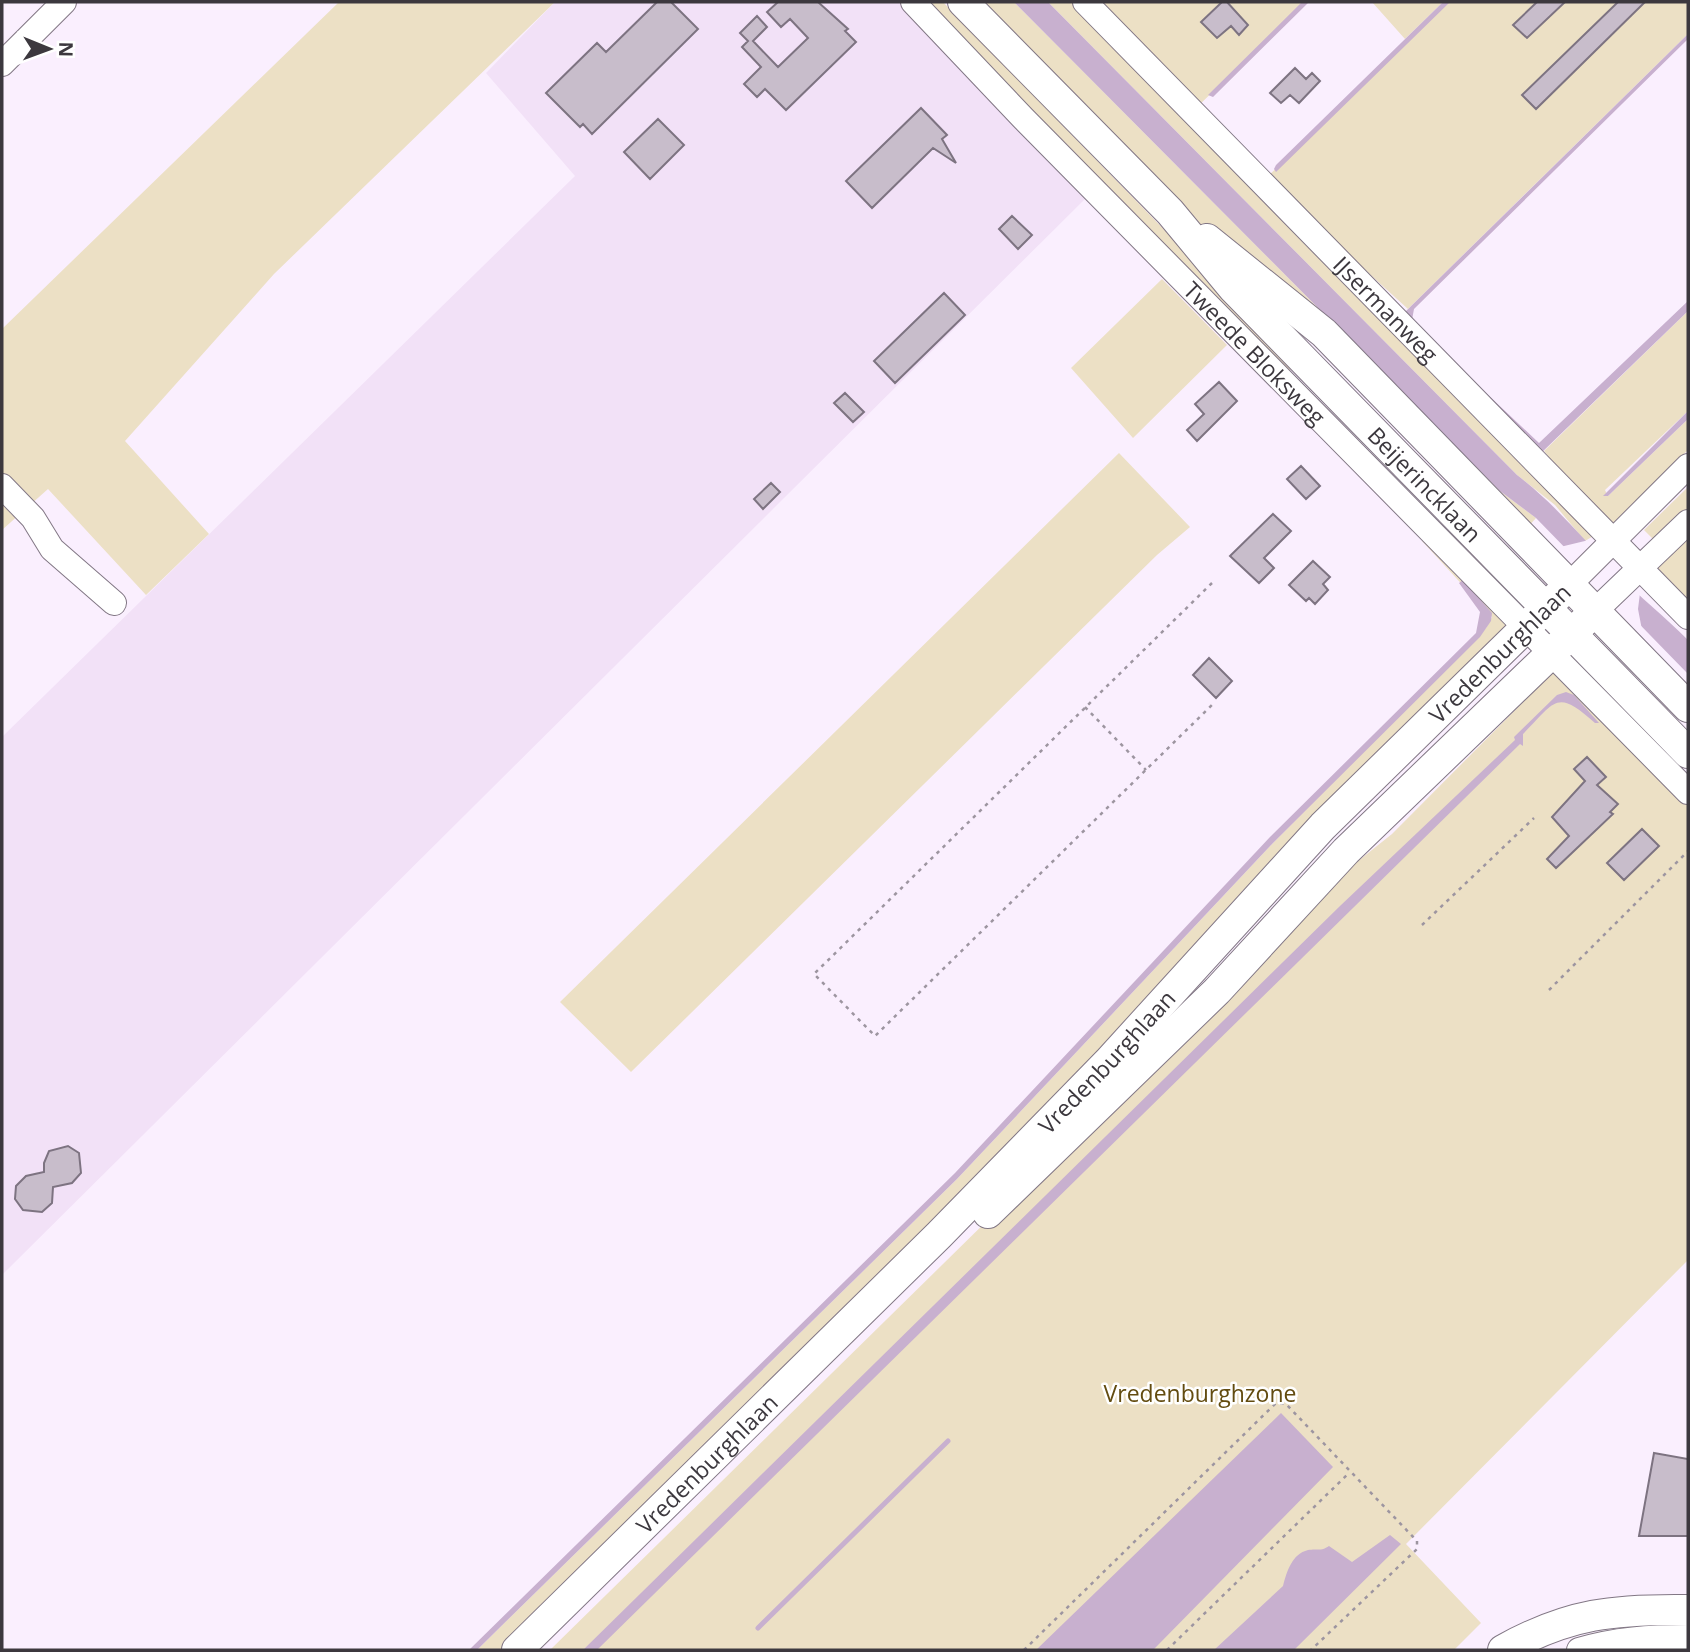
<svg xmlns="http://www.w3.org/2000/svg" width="1690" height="1652" font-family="'Open Sans',sans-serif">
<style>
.built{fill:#f2e1f7}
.green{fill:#ece0c5}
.water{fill:#c8b0cf}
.pier{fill:#faeffe}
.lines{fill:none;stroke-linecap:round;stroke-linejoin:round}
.stream{stroke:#c8b0cf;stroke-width:5}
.building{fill:#c8bdcb;stroke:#7d7381;stroke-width:2}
.minor-casing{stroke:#827785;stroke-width:26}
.major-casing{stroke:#827785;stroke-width:32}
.path{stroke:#9d95a0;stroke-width:2.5;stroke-dasharray:3.5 5;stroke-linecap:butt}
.minor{stroke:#fff;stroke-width:24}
.major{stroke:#fff;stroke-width:30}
.labels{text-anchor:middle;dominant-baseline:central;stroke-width:5;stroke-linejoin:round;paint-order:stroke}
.street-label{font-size:23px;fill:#3c383e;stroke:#fff}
.park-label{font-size:23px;fill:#634c10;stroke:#fff}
</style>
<rect width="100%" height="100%" fill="#faeffe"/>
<path class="built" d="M555 2H905L1087 197 2 1275V737L575 176 486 73Z"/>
<path class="green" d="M339 2H555L274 274 125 441 209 534 146 595 48 489 2 530V329Z
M922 2H943L1250 318 1291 369 1286 373Z
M980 2H1014L1500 491 1536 518 1527 528 1272 282 1182 209Z
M1048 2H1075L1595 535 1585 541 1555 505 1517 475Z
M1090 2H1306L1196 108Z
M1372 2H1443L1405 39Z
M1447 2H1688V34L1408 309 1265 179Z
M1162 279 1227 345 1133 438 1071 368Z
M1688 311V411L1605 490 1608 496 1688 419V450L1608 528 1584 503 1544 451Z
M1119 453 1190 527 1157 555 631 1072 560 1002Z
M1688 487V508L1655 541 1644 530Z
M1688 533V621L1650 571Z
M1429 540 1512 621 1186 967 511 1650H477L957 1179 1273 843 1486 628 1492 617 1422 541Z
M1562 663 1688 792V1260L1406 1544 1481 1623 1454 1650H585L589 1645 583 1650H550L1333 881 1392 834Z"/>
<path class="water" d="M1014 2H1048L1517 475C1555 504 1584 540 1617 574 1640 597 1665 617 1688 640V674L1536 518 1500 491Z
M1302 2H1309L1213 97 1208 95Z
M1443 2H1450L1276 172 1274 169 1276 165Z
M1688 34V39L1414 309 1412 320 1474 381 1472 383 1402 315Z
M1688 301V311L1538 456 1482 399 1487 394 1539 443Z
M1688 411V419L1608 496H1603Z
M1463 580 1492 613 1491 621 1480 637 1273 843 957 1179 477 1650H469L955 1173 1270 837 1476 633 1480 612 1459 583Z
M1566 692 1574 695 1599 723H1595C1556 688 1556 701 1523 734V746L1520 744 597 1650H583L1340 906 1515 740 1514 737 1557 695Z
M1281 1413 1333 1467 1159 1644 1153 1650H1036Z
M1390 1535 1401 1544 1294 1650H1214L1283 1586C1287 1571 1292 1554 1308 1550 1318 1548 1320 1552 1329 1546L1352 1562Z"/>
<path class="pier" d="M1589 540 1640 593 1638 609 1642 630 1560 547Z"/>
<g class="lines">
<path class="stream" d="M758 1628 948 1441"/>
</g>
<path class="building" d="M657 2H671L698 29 592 134 583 124 580 127 546 93 597 43 606 52Z
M778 2H818L848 29 845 31 856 42 786 110 765 89 757 97 744 84 761 67 742 47 748 41 740 33 757 16 767 27 753 41 778 67 808 38 790 19 781 27 767 12Z
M1222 2H1227L1248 25 1239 35 1231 26 1217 38 1201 22Z
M1537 2H1565L1527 38 1513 25Z
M1618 2H1645L1536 109 1522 95Z
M1295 68 1306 79 1312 73 1320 81 1299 103 1290 95 1281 103 1270 93Z
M921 108 947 135 942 139 956 163 933 148 872 208 846 181Z
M658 119 684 145 650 179 624 152Z
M1012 216 1032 235 1018 249 999 229Z
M944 293 965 315 895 383 874 361Z
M1219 382 1237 401 1197 441 1187 430 1204 414 1195 404Z
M845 393 864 412 853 422 834 403Z
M1301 466 1320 486 1306 499 1287 479Z
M771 483 780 492 763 509 754 499Z
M1273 514 1291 531 1264 558 1274 568 1259 583 1230 556Z
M1313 561 1330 577 1323 584 1328 590 1315 604 1309 598 1306 601 1289 585Z
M1209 658 1232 681 1216 698 1193 675Z
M1587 757 1606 777 1597 785 1618 804 1610 812 1613 814 1556 868 1547 859 1569 836 1552 817 1585 781 1574 769Z
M1642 829 1659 846 1624 880 1607 863Z
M68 1146 79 1153 81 1173 72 1183 53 1187 52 1203 42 1212 23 1210 15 1199 16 1186 26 1176 44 1172V1163L49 1151Z
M1654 1453 1688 1459V1536H1639Z"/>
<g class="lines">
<defs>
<g id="minor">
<path id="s1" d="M913 2 1023 118 1688 792"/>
<path id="s2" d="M1085 2 1688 617"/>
<path d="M2 64 64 2"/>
<path d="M2 486 33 518 52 549 114 603"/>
<path d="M1569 585 1688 466"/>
<path d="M1594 612 1688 522"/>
<path d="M1579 1650C1615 1639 1651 1637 1688 1637"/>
</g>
<g id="major">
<path id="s3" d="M963 2 1170 212 1233 288 1688 753"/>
<path d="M1207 239 1324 333 1688 707"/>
<path d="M988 1213 1217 991 1346 851 1594 612"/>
<path id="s4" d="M517 1650 939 1235 1108 1062 1323 826 1569 585"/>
<path d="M1503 1650C1569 1613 1615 1609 1688 1610"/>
</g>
</defs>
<use href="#minor" class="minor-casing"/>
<use href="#major" class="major-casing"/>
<path class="path" d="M1212 583 814 974 875 1036 1215 702
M1085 707 1146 770
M1422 925 1534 818
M1549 990 1688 851
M1024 1650 1276 1403 1286 1404 1417 1541V1549L1311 1650
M1167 1650 1349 1473"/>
<use href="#minor" class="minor"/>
<use href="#major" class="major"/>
</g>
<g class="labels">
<g class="street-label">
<text stroke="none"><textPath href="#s2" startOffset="430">IJsermanweg</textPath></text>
<text stroke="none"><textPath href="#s1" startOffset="490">Tweede Bloksweg</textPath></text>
<text stroke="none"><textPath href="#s3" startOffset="668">Beijerincklaan</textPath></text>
<text stroke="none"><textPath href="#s4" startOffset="1400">Vredenburghlaan</textPath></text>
<text stroke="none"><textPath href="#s4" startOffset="833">Vredenburghlaan</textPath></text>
<text stroke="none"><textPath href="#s4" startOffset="266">Vredenburghlaan</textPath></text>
</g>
<g class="park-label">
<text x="1200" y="1393">Vredenburghzone</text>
</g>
</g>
<rect width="1690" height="1652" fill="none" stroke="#3c383e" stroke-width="7"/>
<g transform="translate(49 49) rotate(91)" stroke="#ffffff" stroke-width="5" paint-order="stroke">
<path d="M0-5L12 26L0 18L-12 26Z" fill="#3c383e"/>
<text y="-10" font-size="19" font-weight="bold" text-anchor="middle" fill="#3c383e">N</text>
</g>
</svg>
